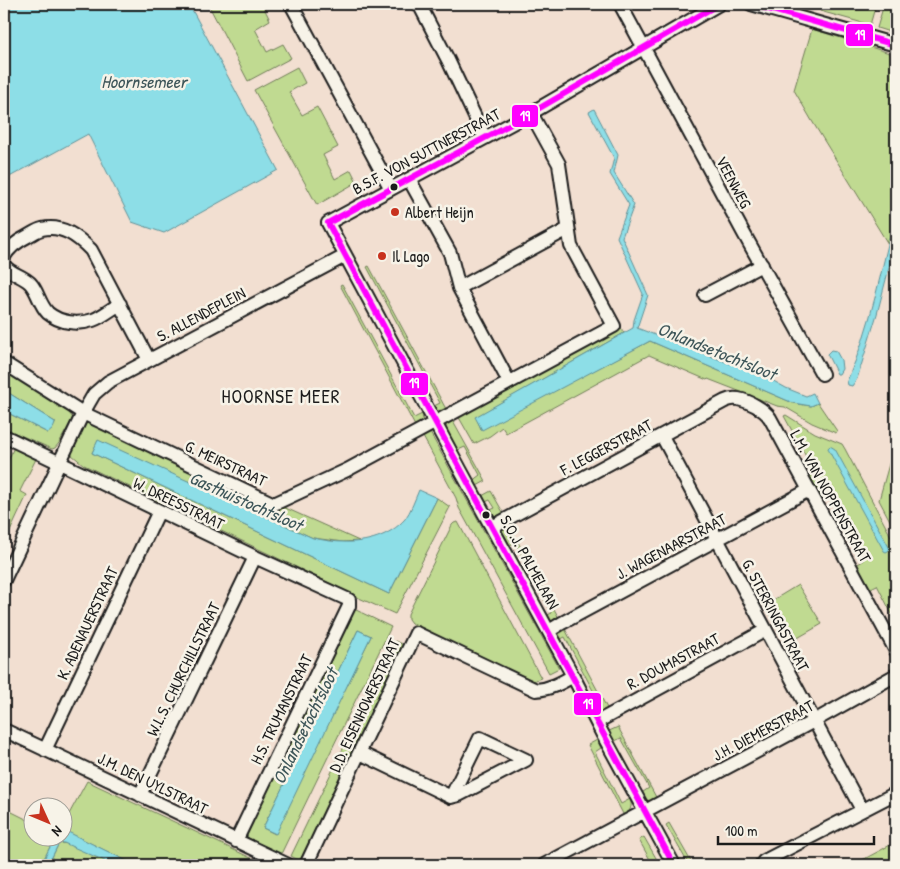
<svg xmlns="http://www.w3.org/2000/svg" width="900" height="869" font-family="'Patrick Hand',sans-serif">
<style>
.green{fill:#c0da91;stroke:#6e7b56;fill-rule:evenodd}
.water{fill:#8ddee7;stroke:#609096}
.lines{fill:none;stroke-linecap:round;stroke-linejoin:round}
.stream{stroke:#609096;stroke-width:3}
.minor-casing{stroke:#1c1c1c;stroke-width:16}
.minor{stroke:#f7f3e8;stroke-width:12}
.bus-1-casing{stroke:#f7f3e8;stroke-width:10}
.bus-1{stroke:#f0f;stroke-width:6}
.bus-dot{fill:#1c1c1c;stroke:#f7f3e8;stroke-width:2}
.poi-dot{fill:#c8321e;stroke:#f7f3e8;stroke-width:2}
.labels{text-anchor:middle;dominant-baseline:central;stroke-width:5;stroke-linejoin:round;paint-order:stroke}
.street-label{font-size:16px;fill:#1c1c1c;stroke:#f7f3e8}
.poi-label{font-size:16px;fill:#1c1c1c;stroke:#f7f3e8;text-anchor:start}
.water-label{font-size:18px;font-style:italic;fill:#3e5659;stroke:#f7f3e8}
.quarter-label{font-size:19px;letter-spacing:1px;fill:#1c1c1c;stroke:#f7f3e8}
.line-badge{stroke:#f7f3e8;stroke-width:2}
.badge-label{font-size:14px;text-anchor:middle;font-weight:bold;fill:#fff}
</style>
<rect width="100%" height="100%" fill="#f2dfd1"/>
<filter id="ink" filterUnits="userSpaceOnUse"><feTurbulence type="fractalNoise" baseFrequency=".02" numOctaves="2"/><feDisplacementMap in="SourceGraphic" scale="10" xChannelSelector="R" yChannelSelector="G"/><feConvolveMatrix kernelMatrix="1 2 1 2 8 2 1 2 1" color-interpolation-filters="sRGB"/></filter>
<g filter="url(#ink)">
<path class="green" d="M208 4H262L270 20 255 29 267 52 283 44 291 58 248 81Z
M822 4H876L870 25 820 11Z
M884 4H896V34L877 28Z
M812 29 896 55V212L888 244 812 121 794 90Z
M297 67 305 83 289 92 302 115 317 107 338 147 323 155 335 179 351 170 357 182 317 205 254 90Z
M369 266 446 409 443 410 435 411 432 407 440 403 367 267Z
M342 284 414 418 422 414C424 421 421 424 415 426L340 285Z
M620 326 624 333 476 417 481 429 650 341 793 403 811 406 818 403 837 431 836 433 812 423 785 407 777 406 708 379 707 380 649 355 506 433 502 427 490 436 474 444 457 414Z
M4 370 63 405 73 418 59 443 55 448 52 449 4 428V411L48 433 55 424V422L4 390Z
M786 415 815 433 842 444 845 449 896 546V570L895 571 896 577V622L877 585 869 589 856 565 863 561 828 496 820 499 809 477 815 473 784 416Z
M451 418 486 481 475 487 472 481 480 475 465 447 456 451C450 440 440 428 451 418Z
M84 421H92L359 541 343 542 313 538 98 441 92 453 389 594 437 498 450 507 395 614 350 594 346 591 84 465 72 455 70 449Z
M428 429 559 668 549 673 459 508 456 498 421 433Z
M896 439V532L879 500Z
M14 447 37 457 20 491 27 495 7 538 4 537V470Z
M491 491 504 514 500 517 492 516 488 511 495 508 490 500 483 503 480 497Z
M458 522 541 678 533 681 411 623 408 619V614L452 525 454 523Z
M507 522 560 620C553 623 551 622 545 617L551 613 515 542 507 547C501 534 496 533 507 522Z
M798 585 822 624 787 644 765 605Z
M352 608 391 627 281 854 248 838 246 832ZM358 630 371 636 275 834 263 828Z
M564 627 608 710C602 712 599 713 594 708L600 704 565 637 557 641C557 633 558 632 564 627Z
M395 641 404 645 300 861 291 856Z
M618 727 657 799 650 801 642 798 640 794 649 788 621 738 613 742 607 732Z
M597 740 601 748 595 752 621 804 630 799C633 806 630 812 624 816L588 745Z
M87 781 266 865H135L63 830 62 827Z
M4 808 32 822V836L55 837 41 865H4Z
M669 823 693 865H689L666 825Z
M644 837 660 865H653L639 840Z
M896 842V858L883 865H853Z
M61 843 69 844 114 865H48L58 845Z"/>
<path class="water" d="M4 4H30L32 7 38 4H182L190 6 278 170 164 233 132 222 88 134 4 180Z
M594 109 618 155 614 173 634 205 622 237 648 295 637 328 731 364 736 360 786 388 806 396 813 393 818 403 811 406 793 403 650 341 482 430 475 417 633 328 634 320 643 294 617 237 629 205 610 174 614 158 589 112Z
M896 212V241L877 314 857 379 852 386 848 385 847 381C871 328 881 269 896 212Z
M831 350 836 351 841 360 842 369 839 374H837L827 354Z
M4 390 55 422C55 426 52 431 48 433L4 411Z
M98 440 313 538C323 540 334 542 344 542 366 543 390 536 405 519 411 511 415 499 419 490L437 498 389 594 92 453Z
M830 446 835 449 890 549 888 551 886 552 884 551 829 451 828 448Z
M358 630 371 636 276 834 263 828Z
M63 830H64L135 865H114L64 843H61L58 845 48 865H41L55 837 62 836Z"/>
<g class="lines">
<path class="stream" d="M823 6 824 4"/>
<defs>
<path id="minor" d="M291 4 391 189
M419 4 448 60 485 138
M620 4 743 232 822 374
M751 4 896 45
M409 179 450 253 459 288 509 382
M4 257C9 247 18 241 28 236 32 234 37 230 42 229 62 224 78 237 91 250L149 360
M4 265C10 274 22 275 30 283 38 291 39 304 48 313 60 323 78 325 93 320 102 317 111 309 120 304
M459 288 568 229
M705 295 762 265
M4 363 83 413 274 504 347 470 614 326 571 246 559 164 531 113
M4 436 255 557 349 600V606L236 841
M662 436 862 810
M492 527 725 401C729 399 733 398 738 399 749 401 764 409 770 418L896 651
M4 580 83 413 94 394 108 382 345 256
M549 631 562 623 809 490
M597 722 766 630
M4 730 288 865
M45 750 159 511
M360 753 451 797 459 795 526 760 480 738 451 797
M140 795 255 557
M306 865 416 633 536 690C550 689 561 683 573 676
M544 865 814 721 896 675
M674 865 603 735 573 676 461 471 328 223 531 113 719 4
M761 865 764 861 896 793"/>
</defs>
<use href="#minor" class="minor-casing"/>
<use href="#minor" class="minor"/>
<defs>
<path id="bus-1" d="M751 4 896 45
M328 223 674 865
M328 223 531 113 719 4"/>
</defs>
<use href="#bus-1" class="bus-1-casing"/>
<use href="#bus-1" class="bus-1"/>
</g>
</g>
<g class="bus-dot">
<circle cx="394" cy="187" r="4.5"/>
<circle cx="486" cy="515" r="4.5"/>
</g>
<g class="poi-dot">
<circle cx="395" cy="212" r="5"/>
<circle cx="382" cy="256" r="5"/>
</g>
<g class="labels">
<g class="street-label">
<text transform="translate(426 151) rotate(-28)">B.S.F. VON SUTTNERSTRAAT</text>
<text transform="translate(734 182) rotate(62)">VEENWEG</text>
<text transform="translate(201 314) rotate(-28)">S. ALLENDEPLEIN</text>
<text transform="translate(606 447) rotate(-28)">F. LEGGERSTRAAT</text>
<text transform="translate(226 463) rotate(25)">G. MEIRSTRAAT</text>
<text transform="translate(831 496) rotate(61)">L.M. VAN NOPPENSTRAAT</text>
<text transform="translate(179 503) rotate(26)">W. DREESSTRAAT</text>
<text transform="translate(671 546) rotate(-28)">J. WAGENAARSTRAAT</text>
<text transform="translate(530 562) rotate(61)">S.O.J. PALMELAAN</text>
<text transform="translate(776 615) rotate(62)">G. STERRINGASTRAAT</text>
<text transform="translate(87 623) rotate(-65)">K. ADENAUERSTRAAT</text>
<text transform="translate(673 661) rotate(-28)">R. DOUMASTRAAT</text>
<text transform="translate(183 669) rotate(-64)">W.L.S. CHURCHILLSTRAAT</text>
<text transform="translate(364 705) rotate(-65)">D.D. EISENHOWERSTRAAT</text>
<text transform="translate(281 709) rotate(-64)">H.S. TRUMANSTRAAT</text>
<text transform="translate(763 730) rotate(-28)">J.H. DIEMERSTRAAT</text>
<text transform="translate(153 783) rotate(26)">J.M. DEN UYLSTRAAT</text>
</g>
<g class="poi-label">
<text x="405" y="212">Albert Heijn</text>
<text x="392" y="256">Il Lago</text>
</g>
<g class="water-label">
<text x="144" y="81">Hoornsemeer</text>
<text transform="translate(717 351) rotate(22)">Onlandsetochtsloot</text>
<text transform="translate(246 501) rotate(24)">Gasthuistochtsloot</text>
<text transform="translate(305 726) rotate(-64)">Onlandsetochtsloot</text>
</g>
<g class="quarter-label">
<text x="281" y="396">HOORNSE MEER</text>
</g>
</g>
<g class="line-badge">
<rect x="845" y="23" width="29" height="24" rx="5" fill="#f0f"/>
<rect x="511" y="104" width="28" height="24" rx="5" fill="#f0f"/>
<rect x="400" y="372" width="29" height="24" rx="5" fill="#f0f"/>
<rect x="573" y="692" width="29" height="24" rx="5" fill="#f0f"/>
</g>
<g class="badge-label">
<text x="860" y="40">19</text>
<text x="525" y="121">19</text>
<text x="414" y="388">19</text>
<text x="588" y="709">19</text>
</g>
<rect width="900" height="869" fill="none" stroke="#f7f3e8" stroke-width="20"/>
<rect x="10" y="10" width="880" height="849" fill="none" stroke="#1c1c1c" stroke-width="2" filter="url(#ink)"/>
<g transform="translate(48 822) rotate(134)"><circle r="24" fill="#f7f3e8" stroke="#9f9d96"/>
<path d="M0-4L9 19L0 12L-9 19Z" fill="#c8321e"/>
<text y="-8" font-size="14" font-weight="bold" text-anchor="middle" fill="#1c1c1c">N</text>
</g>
<path d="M718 836v8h156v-8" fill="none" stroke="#1c1c1c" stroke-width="2.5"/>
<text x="725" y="836" font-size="15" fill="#1c1c1c" stroke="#f7f3e8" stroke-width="4" paint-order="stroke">100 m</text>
</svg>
